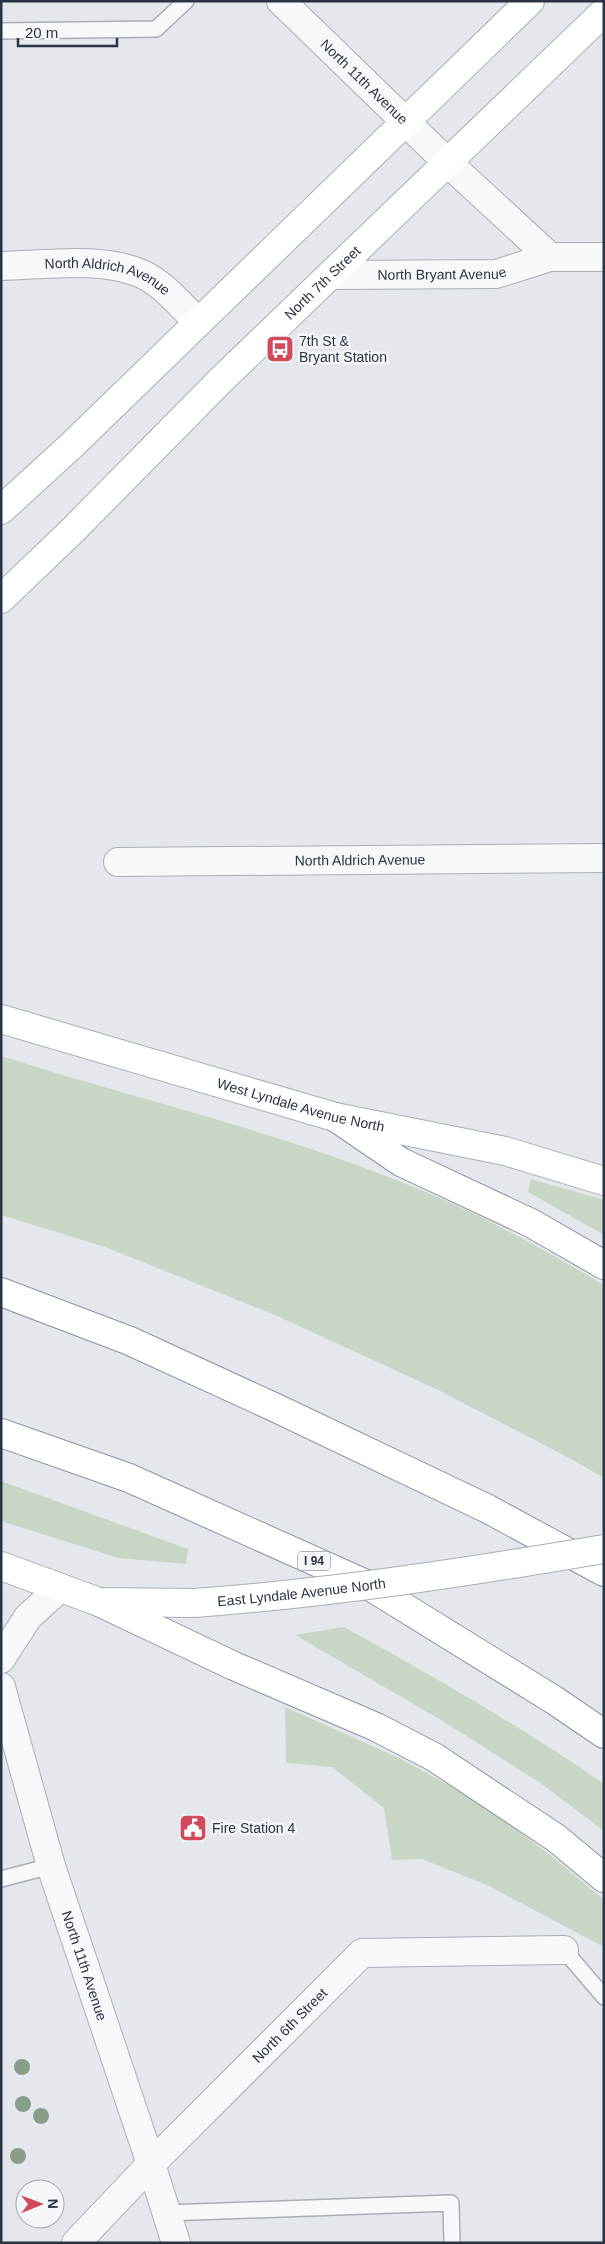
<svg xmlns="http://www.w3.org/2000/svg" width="605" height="2244" font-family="Arial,sans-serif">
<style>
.green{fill:#c9d6c5}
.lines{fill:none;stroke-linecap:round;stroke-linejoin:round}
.lane-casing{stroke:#a9aeb7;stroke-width:18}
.street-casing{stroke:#a9aeb7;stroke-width:30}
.secondary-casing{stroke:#a9aeb7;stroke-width:30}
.highway-casing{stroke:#8b94a3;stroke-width:30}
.lane{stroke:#f7f8fa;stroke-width:15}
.street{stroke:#f7f8fa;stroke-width:28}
.secondary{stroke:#fff;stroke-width:28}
.highway{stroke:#fff;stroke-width:28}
.secondary-bridge-casing{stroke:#a9aeb7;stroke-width:30;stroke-linecap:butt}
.secondary-bridge{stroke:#fff;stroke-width:28}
.tree{fill:#899d89}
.labels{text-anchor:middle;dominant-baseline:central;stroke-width:5;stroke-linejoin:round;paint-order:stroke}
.shield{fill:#f4f6f9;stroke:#676e7b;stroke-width:1}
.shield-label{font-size:12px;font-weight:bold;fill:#2b3445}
.street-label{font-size:14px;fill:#2b3445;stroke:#f4f6f9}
.poi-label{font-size:14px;fill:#2b3445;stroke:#f4f6f9;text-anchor:start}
</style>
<rect width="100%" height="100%" fill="#e4e7ec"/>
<path class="green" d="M1 1056C139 1100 282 1132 416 1188 481 1214 543 1249 604 1285V1478L573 1460 438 1390 275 1315 105 1247 1 1215Z
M531 1179 604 1200V1235L528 1192Z
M1 1481 188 1549 186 1564 118 1558 1 1521Z
M344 1627C433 1676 520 1726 604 1784V1831L539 1782 441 1720 295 1635Z
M285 1707 401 1759 479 1802 554 1858 604 1900V1947L487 1885 422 1859 392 1860 384 1808 332 1767 286 1763Z"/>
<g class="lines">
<defs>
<path id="lane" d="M1 31 156 29 186 1
M1 1879 51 1866
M564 1950 604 1997
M167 2213 451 2203 452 2243"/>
<g id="street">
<path id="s1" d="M281 1 447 162 550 257H604"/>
<path id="s2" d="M1 266C46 265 101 256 142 274 164 284 181 306 198 322"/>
<path id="s3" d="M331 275 496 274 550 257"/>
<path id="s4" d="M118 862 604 858"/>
<path d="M1 1659 28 1617 60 1588"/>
<path id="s5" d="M1 1687 51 1866 151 2164 176 2243"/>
<path id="s6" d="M76 2243 151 2164 362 1953 564 1950"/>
</g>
<g id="secondary">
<path d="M1 510 72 445 530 1"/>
<path id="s7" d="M1 599 72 531 221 380 604 12"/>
<path id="s8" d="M1 1019 335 1117 505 1151 604 1181"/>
<path d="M1 1566 99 1602 194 1603"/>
</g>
<path id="highway" d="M335 1117 401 1162 531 1223 604 1265
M1 1292 130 1341 276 1408 488 1509 604 1572
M1 1433 129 1478 368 1585 554 1700 604 1734
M99 1602 234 1666 376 1727 434 1757 556 1838 604 1878"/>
</defs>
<use href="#lane" class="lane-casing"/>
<use href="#street" class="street-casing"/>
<use href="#secondary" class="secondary-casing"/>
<use href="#highway" class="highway-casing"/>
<use href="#lane" class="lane"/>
<use href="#street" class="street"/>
<use href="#secondary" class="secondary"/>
<use href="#highway" class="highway"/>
<defs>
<g id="secondary-bridge">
<path id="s9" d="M194 1603C332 1593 468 1572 604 1549"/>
</g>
</defs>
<use href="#secondary-bridge" class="secondary-bridge-casing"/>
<use href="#secondary-bridge" class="secondary-bridge"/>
</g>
<g class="tree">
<circle cx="22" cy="2067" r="8"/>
<circle cx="23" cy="2104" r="8"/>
<circle cx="41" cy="2116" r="8"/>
<circle cx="18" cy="2156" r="8"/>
</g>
<defs>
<symbol id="bus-square" viewBox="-11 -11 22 22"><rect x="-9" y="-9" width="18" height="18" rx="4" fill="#d1495b" stroke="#f4f6f9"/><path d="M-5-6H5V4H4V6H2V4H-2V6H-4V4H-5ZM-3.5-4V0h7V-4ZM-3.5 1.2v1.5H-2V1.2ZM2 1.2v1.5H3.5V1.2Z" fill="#fff"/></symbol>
<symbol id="civic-square" viewBox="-11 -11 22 22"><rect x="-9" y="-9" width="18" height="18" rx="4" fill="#d1495b" stroke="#f4f6f9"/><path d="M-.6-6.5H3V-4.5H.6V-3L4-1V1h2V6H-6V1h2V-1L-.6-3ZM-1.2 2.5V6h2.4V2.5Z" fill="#fff"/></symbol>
</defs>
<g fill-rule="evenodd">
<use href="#bus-square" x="264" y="333" width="32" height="32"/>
<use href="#civic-square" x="177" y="1812" width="32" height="32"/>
</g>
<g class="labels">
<rect class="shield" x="298" y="1551.5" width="32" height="19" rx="4"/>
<g class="shield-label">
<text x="314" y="1561">I 94</text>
</g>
<g class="street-label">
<text stroke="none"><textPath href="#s1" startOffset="116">North 11th Avenue</textPath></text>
<text stroke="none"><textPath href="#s3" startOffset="111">North Bryant Avenue</textPath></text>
<text stroke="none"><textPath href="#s2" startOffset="109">North Aldrich Avenue</textPath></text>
<text stroke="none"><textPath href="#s7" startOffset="451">North 7th Street</textPath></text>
<text stroke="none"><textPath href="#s4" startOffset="242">North Aldrich Avenue</textPath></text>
<text stroke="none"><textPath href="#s8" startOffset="312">West Lyndale Avenue North</textPath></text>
<text stroke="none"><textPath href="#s9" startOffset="108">East Lyndale Avenue North</textPath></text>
<text stroke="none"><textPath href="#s5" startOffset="291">North 11th Avenue</textPath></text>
<text stroke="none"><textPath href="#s6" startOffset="305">North 6th Street</textPath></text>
</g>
<g class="poi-label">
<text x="299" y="341">7th St &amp;<tspan x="299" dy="16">Bryant Station</tspan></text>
<text x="212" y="1828">Fire Station 4</text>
</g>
</g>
<rect width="605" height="2244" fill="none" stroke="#2b3445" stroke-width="5"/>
<g transform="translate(40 2204) rotate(89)"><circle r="24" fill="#f4f6f9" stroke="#a4a8b1"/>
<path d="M0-4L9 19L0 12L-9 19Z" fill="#d1495b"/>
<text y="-8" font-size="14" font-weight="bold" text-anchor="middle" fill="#2b3445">N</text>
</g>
<path d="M18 38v8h99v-8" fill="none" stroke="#2b3445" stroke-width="2.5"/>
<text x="25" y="38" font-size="15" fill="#2b3445" stroke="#f4f6f9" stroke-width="4" paint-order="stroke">20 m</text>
</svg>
